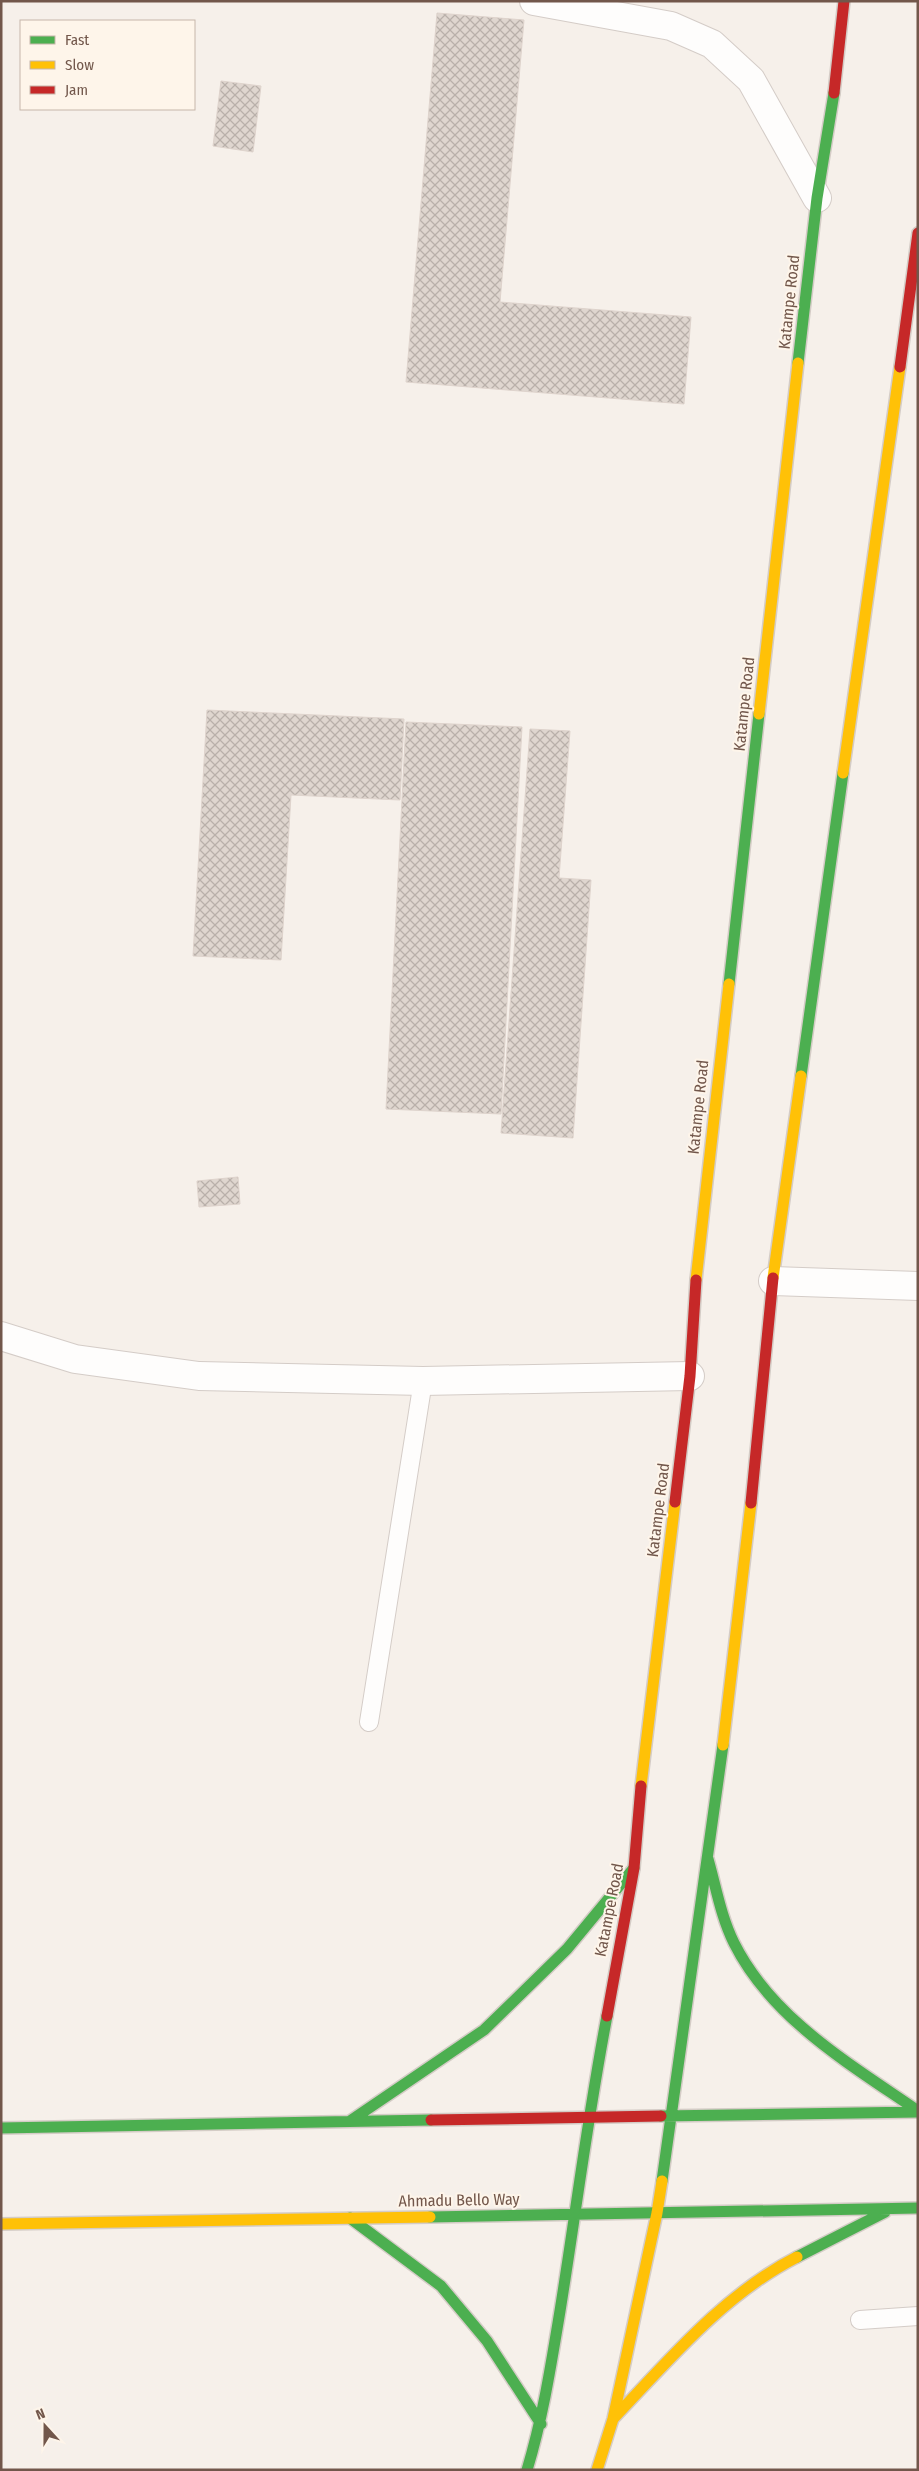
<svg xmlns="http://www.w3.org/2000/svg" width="919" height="2471" font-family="'Fira Sans Condensed',sans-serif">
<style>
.building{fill:url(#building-cross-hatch);stroke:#ded3cc}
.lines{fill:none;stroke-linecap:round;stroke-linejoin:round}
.lane-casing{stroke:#d4ccc7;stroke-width:20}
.street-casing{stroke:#d4ccc7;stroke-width:30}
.fast-casing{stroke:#d4ccc6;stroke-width:14}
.slow-casing{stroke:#d4ccc6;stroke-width:14}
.jam-casing{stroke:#d4ccc6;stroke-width:14}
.lane{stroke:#fefdfc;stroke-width:18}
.street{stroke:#fefdfc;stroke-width:28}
.fast{stroke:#4caf50;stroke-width:11}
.slow{stroke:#ffc107;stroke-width:11}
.jam{stroke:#c62828;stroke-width:11}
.labels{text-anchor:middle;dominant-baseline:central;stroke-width:4;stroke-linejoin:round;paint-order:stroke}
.street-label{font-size:16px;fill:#72574b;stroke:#fef5ea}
</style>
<defs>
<pattern id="building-cross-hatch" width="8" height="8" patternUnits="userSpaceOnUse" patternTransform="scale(1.25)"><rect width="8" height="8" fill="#dfd6cf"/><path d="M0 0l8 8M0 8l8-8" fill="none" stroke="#b9b0aa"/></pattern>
</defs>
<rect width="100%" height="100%" fill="#f6f0ea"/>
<path class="building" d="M437 13 524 20 500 302 691 317 684 404 406 382Z
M221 81 261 86 253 152 213 146Z
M207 710 404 719 400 800 291 795 281 960 193 956Z
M406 722 522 727 501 1114 386 1109Z
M530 729 570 731 559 878 591 880 573 1138 501 1133Z
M238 1177 240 1204 199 1207 197 1181Z"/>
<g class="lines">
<defs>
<path id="lane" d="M369 1722 423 1381
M860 2320 918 2316"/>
<path id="street" d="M534 1 671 26 712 44 751 80 817 198
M773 1281 918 1286
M1 1336 75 1359 199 1376 423 1381 690 1376"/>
<path id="fast" d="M798 363 817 198 834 93
M729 984 759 714
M801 1076 843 773
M708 1859C716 1887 721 1917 734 1943 772 2019 850 2064 918 2111
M661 2116 918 2112
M350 2121 484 2030 567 1949 634 1868
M1 2128 431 2120
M662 2181 723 1745
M430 2217 918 2208
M350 2218 441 2286 487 2341 541 2424
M797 2257 885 2212
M527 2470C543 2417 551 2365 560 2311 576 2212 588 2114 607 2016"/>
<path id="slow" d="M759 714 798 363
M843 773 900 367
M773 1278 801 1076
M696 1280 729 984
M723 1745 751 1503
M641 1786 675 1502
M1 2224 430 2217
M613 2419C669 2360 724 2294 797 2257
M597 2470 613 2419 657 2213 662 2181"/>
<path id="jam" d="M834 93 844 1
M900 367 918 233
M675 1502 690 1376 696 1280
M751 1503 773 1278
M607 2016 634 1868 641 1786
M431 2120 661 2116"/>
</defs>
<use href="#lane" class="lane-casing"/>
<use href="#street" class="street-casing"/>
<use href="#fast" class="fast-casing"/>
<use href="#slow" class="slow-casing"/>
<use href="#jam" class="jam-casing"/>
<use href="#lane" class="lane"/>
<use href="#street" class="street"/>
<use href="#fast" class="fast"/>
<use href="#slow" class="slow"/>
<use href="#jam" class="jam"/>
</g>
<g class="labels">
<g class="street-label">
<text transform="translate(789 302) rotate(-84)">Katampe Road</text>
<text transform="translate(744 704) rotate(-84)">Katampe Road</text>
<text transform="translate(698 1107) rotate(-84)">Katampe Road</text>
<text transform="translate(658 1510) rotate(-83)">Katampe Road</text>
<text transform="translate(609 1910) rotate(-79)">Katampe Road</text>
<text transform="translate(459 2200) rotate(-1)">Ahmadu Bello Way</text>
</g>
</g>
<rect width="919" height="2471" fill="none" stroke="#72574b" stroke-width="5"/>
<rect x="20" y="20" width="175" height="90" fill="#fef5ea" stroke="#c6b6aa"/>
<rect x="30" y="36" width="25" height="8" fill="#4caf50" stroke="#c6b6aa"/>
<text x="65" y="45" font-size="15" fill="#72574b">Fast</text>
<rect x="30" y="61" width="25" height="8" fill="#ffc107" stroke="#c6b6aa"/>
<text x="65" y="70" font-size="15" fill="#72574b">Slow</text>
<rect x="30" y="86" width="25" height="8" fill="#c62828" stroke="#c6b6aa"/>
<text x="65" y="95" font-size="15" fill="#72574b">Jam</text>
<g transform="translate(45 2426) rotate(339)" stroke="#fef5ea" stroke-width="4" paint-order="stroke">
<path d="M0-4L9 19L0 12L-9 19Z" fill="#72574b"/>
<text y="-8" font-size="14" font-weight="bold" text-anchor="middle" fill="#72574b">N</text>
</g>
</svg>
